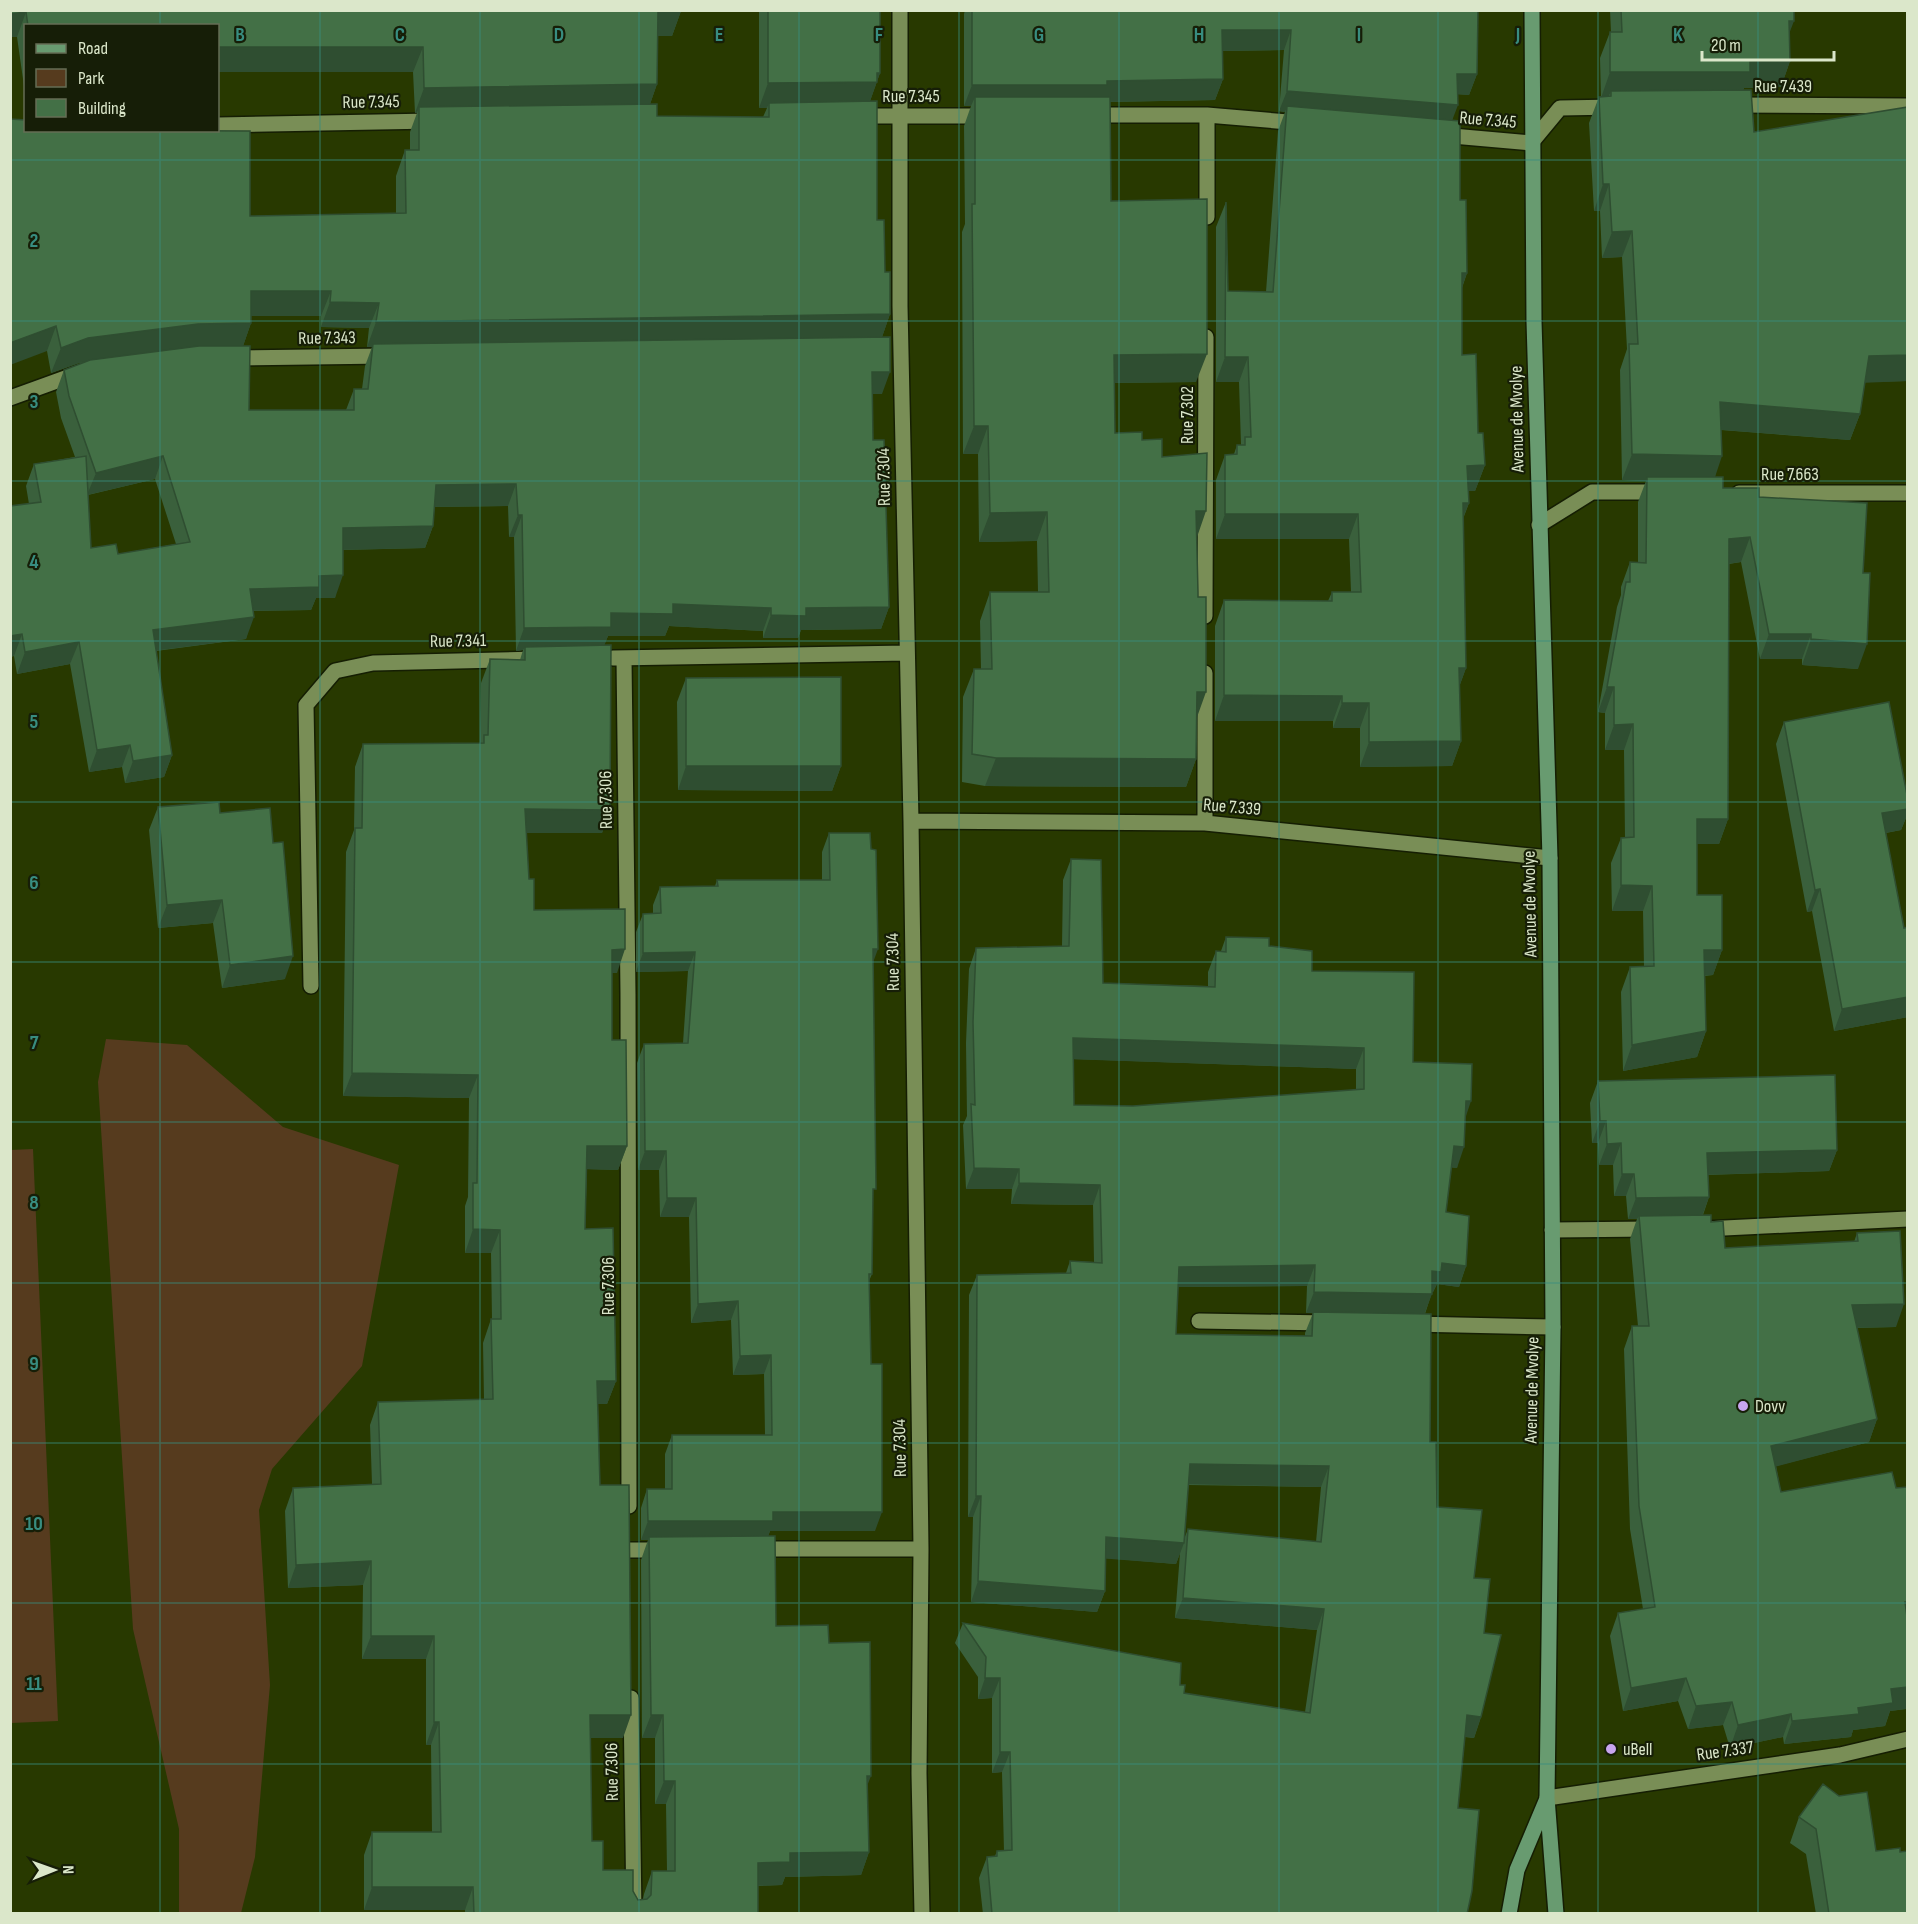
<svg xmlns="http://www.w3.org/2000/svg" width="1918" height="1924" font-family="'Sofia Sans Condensed',sans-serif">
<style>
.green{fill:#563b1e}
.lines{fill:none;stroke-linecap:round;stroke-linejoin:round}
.street-casing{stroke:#151e03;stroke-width:18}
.secondary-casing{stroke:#151e03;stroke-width:18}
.street{stroke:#798e56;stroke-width:15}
.secondary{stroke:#689b70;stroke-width:15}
.wall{fill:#3a603c;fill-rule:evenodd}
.shaded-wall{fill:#2f4e31}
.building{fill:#437046;stroke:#2f4e31;stroke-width:1.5;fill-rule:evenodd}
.grid{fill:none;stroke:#388d80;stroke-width:1.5;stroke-opacity:0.55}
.poi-dot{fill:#c8a5ef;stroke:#161e07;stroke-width:2}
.labels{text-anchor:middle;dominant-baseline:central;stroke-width:4.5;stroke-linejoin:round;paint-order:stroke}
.street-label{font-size:18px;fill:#dbe7ca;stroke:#161e07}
.poi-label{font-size:18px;fill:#dbe7ca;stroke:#161e07;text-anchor:start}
.grid-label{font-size:20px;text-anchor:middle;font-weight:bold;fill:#388d80;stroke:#161e07;stroke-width:4.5;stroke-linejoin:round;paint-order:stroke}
</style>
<rect width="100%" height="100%" fill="#283900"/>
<path class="green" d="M106 1039 187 1045 283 1127 399 1165 362 1366 272 1469 259 1510 270 1685 255 1857 241 1913H179V1829L133 1629 98 1082Z
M33 1149 58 1721 11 1723 10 1150Z"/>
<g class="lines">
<defs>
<path id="street" d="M900 10V306L911 821 921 1549 919 1773 922 1914
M1733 105 1908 106
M1090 115H1207L1300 123
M856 116H988
M218 125 433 121
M1441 135 1531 143 1560 108 1616 107
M1207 217V115
M231 358 387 356
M10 398 79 373
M1739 493H1908
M1539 525 1592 492H1661
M1205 616 1206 337
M613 658 907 653
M624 658 628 994 629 1506
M911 821 1205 823 1550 858
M1205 823V673
M311 986 306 705 335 671 373 663 538 659
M1704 1229 1908 1219
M1552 1230 1653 1229
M1199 1321 1328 1323
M1412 1324 1553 1327
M756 1549H921
M629 1550H663
M631 1698 634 1914
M1547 1798 1840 1755 1908 1739"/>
<path id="secondary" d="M1532 10 1534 321 1550 858 1553 1327 1547 1798 1556 1914
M1509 1914 1517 1870 1546 1801"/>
</defs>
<use href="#street" class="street-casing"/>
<use href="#secondary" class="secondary-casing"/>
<use href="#street" class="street"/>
<use href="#secondary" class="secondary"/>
</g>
<path class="wall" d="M10 10H880V73L870 101 877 220 890 314 882 337V394H873V440L889 607 881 629 801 630 798 638H763V631L669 626 665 636H608L604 645 610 810 602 833H526L529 879 534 910 617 973H612V1040L627 1146 618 1170 587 1169 585 1229 616 1381 607 1404H598L600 1485 623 1738H590L592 1841 603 1870 633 1891 638 1900 643 1899 644 1894 652 1871H667L666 1804H655V1738H642L641 1560 648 1540H641V1508L647 1489H665V1454L672 1435H765L764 1374 733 1375 731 1320 691 1323 689 1217H660L659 1170H638L637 1063 644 1044 683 1043 688 971 636 972V932L643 914 653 913V905L660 887 715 886 717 880H822V852L829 833 873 963 872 1274 869 1281 875 1531H770L768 1536 776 1626 829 1643 867 1785 869 1852 861 1875 785 1877 782 1885 758 1886V1914H465V1910H364V1855L372 1832H432L431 1745H426V1659H362L363 1585 288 1588 285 1511 293 1488 372 1484 370 1425 378 1402 484 1399 483 1343 491 1319H492L491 1253H465V1206L468 1197 469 1098 343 1096 346 852 354 830 355 767 363 744 480 743 481 683 490 659 520 660 523 650 516 651 514 537H509L508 506 434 507 433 526 425 548 343 550 335 598H316L311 610 253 611 246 639 156 651 172 755 164 777 125 783 122 767 89 772 70 664 17 674 14 656 10 657V506L29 504 26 486 34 464 75 457 61 418 56 392 64 370 83 363H79L51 373 47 351 10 119 250 216 396 213V176L405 150H410V132L417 113H415L413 72H218V26H26V100L17 37H10ZM681 11 759 12V108H767L763 117 657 116 650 104 657 84 658 36H672ZM251 316H321V327L369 328 367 347H372L365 366 362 389H354L346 410H249L243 346 251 323ZM155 479 176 544 118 554 91 548 88 495Z
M965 10H1478L1477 74 1469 95 1458 94 1452 120 1467 273 1462 288V355L1485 465 1475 491H1468L1469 503 1463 519 1466 668 1459 687 1461 741 1452 766 1360 767V728H1333V721H1215V626L1224 600 1328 601 1332 592H1351L1349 539H1216V480L1225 455 1234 454 1237 445H1241L1239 382H1216V227L1226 202 1228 291 1266 292 1278 131 1285 112 1279 111 1284 50 1223 51V79L1215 100 1110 102 1111 201 1196 382 1114 383 1115 433 1142 440 1162 457 1197 537 1196 759 1186 787 985 786 962 782 963 697 974 669H981L980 621 990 592H1038L1037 541 979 542 978 454H963L962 232 965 224 964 126 971 106H964V14Z
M1610 10H1794L1789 33 1790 61 1781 87 1744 88 1743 90 1754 132 1908 107V381L1865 382 1860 414 1850 440 1721 430 1715 477 1723 488 1759 497 1858 669 1802 665V659H1760L1741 562 1729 564 1728 819 1719 844H1697V895L1722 950 1713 975 1705 976 1706 1031 1697 1057 1623 1071 1621 992 1630 967H1644L1643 911H1612L1611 863 1621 838H1625L1624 750H1605V713L1598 712 1617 607 1621 595V587L1630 562H1638V502L1646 481 1622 480 1620 370 1627 349 1622 257 1602 258 1600 211H1594L1589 123 1599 97H1601L1600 58 1610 32H1611Z
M686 678 841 766 832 791 678 790 677 702Z
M1784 722 1908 800V813L1901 830 1886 833 1904 928 1908 927V1017L1834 1031 1812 911 1807 912 1776 744Z
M158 807 220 813 273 843 285 979 222 988 213 923 158 928 149 830Z
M1071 859 1103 983 1208 986V972L1216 951H1221L1226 937 1269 946 1312 971 1413 1062 1465 1118 1457 1168 1451 1167 1446 1212 1466 1266 1459 1287 1437 1284 1433 1292H1432L1425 1314 1430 1442 1437 1507 1474 1578 1484 1633 1481 1717 1474 1738 1465 1737 1458 1808 1467 1914H983L979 1878 987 1857 995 1856 997 1851H1004L1002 1772 992 1773V1698L978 1699V1677L955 1643 963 1623 1180 1685 1184 1693 1305 1712 1317 1630 1175 1618 1180 1553 1176 1564 1105 1558V1591L1097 1612 971 1602 973 1517H968L969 1295 977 1275 1066 1273 1070 1261 1094 1262 1093 1205 1011 1204 1012 1189H966L963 1125 967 1116 966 1043 969 969 976 948 1062 946 1063 880ZM1074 1059 1356 1069V1090L1133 1106 1074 1105ZM1307 1286 1306 1313H1313L1305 1333V1336L1176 1334 1178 1287ZM1188 1485 1321 1487 1316 1542 1188 1529 1184 1539Z
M1598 1081 1837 1150 1829 1171 1708 1175 1709 1197 1703 1215 1711 1222 1725 1248 1854 1242 1857 1233 1896 1327 1857 1328 1877 1419 1869 1442 1776 1466 1781 1492 1896 1488 1908 1487V1705L1906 1709 1890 1711 1885 1726 1853 1730 1851 1737 1784 1744 1783 1737 1730 1748 1723 1725 1688 1729 1678 1701 1623 1711 1610 1636 1618 1613 1643 1609 1630 1529 1624 1349 1632 1326H1638L1630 1239 1637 1219H1628L1626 1196H1614L1613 1165H1599L1598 1143H1592L1590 1103Z
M1799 1817 1876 1851 1900 1852 1908 1914H1816L1806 1854 1790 1843Z"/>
<path class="shaded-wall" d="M672 10H759V12Z
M658 11H681L672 36H649Z
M26 12 17 37H10V14Z
M1789 21H1794L1784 47Z
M1222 30H1291L1284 50 1215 51Z
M218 47H423L413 72H218Z
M1790 61 1781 87 1744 88 1741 97 1611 96V91L1608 98H1601L1610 72 1750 62Z
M880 73 868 107 769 103 767 108H759L768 83Z
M1457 74H1477L1469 95 1450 94Z
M1223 79 1215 100 1101 102 975 97 971 106H964L972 85 1107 81Z
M657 84 648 110 419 107 417 113H415L424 88Z
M1287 91 1458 105 1450 126 1287 106 1285 112 1279 111Z
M1603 184H1609L1600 211H1594Z
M1632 231 1622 257 1602 258 1612 232Z
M1462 273H1467L1458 298Z
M251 291H331L321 316H242Z
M330 302 379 303 369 328 321 327Z
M890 314 881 340 373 344 372 347H367L376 322Z
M251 323 242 349H189L79 363 51 373 61 348 88 338 198 324Z
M56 326 47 351 10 365V343Z
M1207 354 1196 382 1103 383 1114 355Z
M1908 355V381L1859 383 1869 356Z
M1225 357H1248L1239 382H1216Z
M872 372H890L882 394H864Z
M1720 402 1860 414 1850 440 1711 429Z
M974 426H988L978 454H963Z
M1632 454 1722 456 1713 483 1647 477 1646 481 1622 480Z
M163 456 155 479 87 495 96 473Z
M1485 465 1475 491H1458L1467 466Z
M516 484 508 506 428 507 436 485Z
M1463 503H1469L1459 528Z
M1196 511H1206L1196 540Z
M1047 512 1037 541 979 542 990 513Z
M1225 514H1358L1349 539H1216Z
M518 515H522L514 537H509Z
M433 526 425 548 335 550 343 528Z
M1750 537 1741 562 1720 565 1729 539Z
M343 575 335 598H316L311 610 242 611 250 589 319 576Z
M673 604 771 608 763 631 669 626 665 636H608L603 649 525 647 523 650 516 651 524 628 611 613Z
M889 607 881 629 801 630 798 638H763L771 615 806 608Z
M254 617 246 639 145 652 153 630Z
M22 634 14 656 10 657V636Z
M1769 634H1811L1802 659H1760Z
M1811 639 1867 644 1858 669 1802 665Z
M79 642 70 664 17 674 25 652Z
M1459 668H1466L1457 693Z
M1607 687H1614L1605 713 1598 712Z
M1197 692H1206L1196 720Z
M1224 695 1342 696 1333 721H1215Z
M1342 703H1369L1360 728H1333Z
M1633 724 1624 750H1605L1614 725Z
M1461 741 1452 766 1360 767 1369 742Z
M130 745 122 767 89 772 97 750Z
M172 755 164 777 125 783 133 761Z
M996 758 1196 759 1186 787 985 786Z
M686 766H841L832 791 678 790Z
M525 809 610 810 602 833H517Z
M1908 809V813L1901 830 1874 835 1882 813Z
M1697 819H1728L1719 844H1688Z
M1621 885 1652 886 1643 911H1612Z
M1820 889 1812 911 1807 912 1815 890Z
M222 900 213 923 158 928 167 905Z
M625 949 617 973H603L612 950Z
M873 949H878L871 968Z
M1704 950H1722L1713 975 1695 976Z
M695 952 688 971 636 972 643 953Z
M293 956 285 979 222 988 230 965Z
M1908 997V1017L1834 1031 1842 1009Z
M1706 1031 1697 1057 1623 1071 1632 1045Z
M1073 1038 1364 1048 1356 1069 1066 1059Z
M352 1073 478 1075 469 1098 343 1096Z
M1466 1101H1471L1464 1122Z
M1600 1121H1606L1598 1143H1592Z
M1621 1143 1613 1165H1599L1607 1144Z
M587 1146H627L618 1170 578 1169Z
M1454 1146 1464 1147 1457 1168 1446 1167Z
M1837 1150 1829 1171 1699 1175 1707 1153Z
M645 1151H666L659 1170H638Z
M974 1168 1019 1169 1012 1189H966Z
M1622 1174H1634L1626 1196H1614Z
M1019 1183 1100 1185 1093 1205 1011 1204Z
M1709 1197 1701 1219 1639 1216 1637 1219H1628L1636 1198Z
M667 1198H696L689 1217H660Z
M473 1229 500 1230 491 1253H465Z
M1442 1263 1466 1266 1459 1287 1437 1284 1433 1292 1424 1291 1432 1271Z
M1315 1265 1307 1286 1171 1287 1179 1267Z
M1314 1292 1432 1294 1424 1315 1306 1313Z
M738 1301 731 1320 691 1323 698 1304Z
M1904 1304 1896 1327 1844 1328 1852 1305Z
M771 1355 764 1374 733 1375 740 1356Z
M597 1381H616L607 1404H589Z
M1877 1419 1869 1442 1763 1470 1771 1446Z
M1190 1464 1329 1466 1321 1487 1182 1484Z
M976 1496H981L973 1517H968Z
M773 1512H882L875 1531H770L767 1540 649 1537 648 1540H641L648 1521Z
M1106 1537 1184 1543 1176 1564 1098 1558Z
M371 1561 363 1585 288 1588 296 1565Z
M978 1581 1105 1591 1097 1612 971 1602Z
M1183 1598 1324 1609 1317 1630 1175 1618Z
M1905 1602H1908V1623Z
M371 1636H434L426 1659H362Z
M985 1678H1000L992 1698 978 1699Z
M1686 1678 1678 1701 1623 1711 1631 1688Z
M1908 1687V1705L1906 1709 1890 1711 1885 1726 1853 1730 1851 1737 1784 1744 1792 1721 1858 1708 1891 1689Z
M1732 1702 1723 1725 1688 1729 1696 1706Z
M1791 1714 1783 1737 1730 1748 1738 1725Z
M590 1715H631L623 1738H581Z
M651 1715H663L655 1738H642Z
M1467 1715 1481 1717 1474 1738 1460 1736Z
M434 1722H439L431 1745H426Z
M1000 1752H1010L1002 1772 992 1773Z
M867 1776H871L862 1799Z
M664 1781H675L666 1804H655Z
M869 1852 861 1875 785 1877 782 1885 750 1886 758 1863 790 1853Z
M372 1887H473L465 1910H364Z"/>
<path class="building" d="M10 10H681V11H658L657 84 424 88 423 47H218V26H28L26 12 10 14Z
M768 10H880V73H877V82L768 83Z
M972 10H1478L1477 74H1457L1458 105 1287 91 1291 30H1222L1223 79 1107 81V85H972Z
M1621 10H1794V21H1789L1790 61 1750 62V72H1610V32H1622Z
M1751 90 1754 132 1908 107V355L1869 356 1860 414 1720 402 1722 456 1632 454 1629 344H1638L1632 231 1612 232 1609 184H1603L1599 97 1611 96V91Z
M975 97H1110L1111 201 1207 199V354L1114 355 1115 433 1142 432V440L1162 439V457L1207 453 1206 511H1196L1198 592V597H1206V692H1197L1196 759 996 758 972 754 974 669H992L990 592H1049L1047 512 990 513 988 426H974L972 204H975Z
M877 101V220H884L885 272H890V314L376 322 379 303 330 302 331 291H251V323L198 324 88 338 61 348 56 326 10 343V119L26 120V130L250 131V216L406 213 405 150H419V107L657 104V116L769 117V103Z
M1287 106 1460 121V200H1466L1467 273H1462V355L1476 354 1478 433H1483L1485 465 1467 466 1469 503H1463L1466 668H1459L1461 741 1369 742V703H1342V696L1224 695V600L1332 601V592H1361L1358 514H1225V455L1237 454V445H1245V437H1251L1248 357H1225L1226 202 1228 291 1273 292Z
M890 337V372H872L873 440H884L889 607 806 608V616L771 615V608L673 604V614L611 613V627L524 628 522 515H518L516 484 436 485 433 526 343 528V575L319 576V587L250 589 254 617 153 630 172 755 133 761 130 745 97 750 79 642 25 652 22 634 10 636V506L41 502 34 464 86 456 91 548 116 544 118 554 190 542 163 456 96 473 69 396 64 370 90 360 199 346H250L249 410H354V389H368L373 344Z
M1647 477H1723V488H1759V497L1867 503 1863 573H1870L1867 644 1811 639V634H1769L1750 537 1729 539 1728 819H1697V895H1722V950H1704L1706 1031 1632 1045 1630 967 1654 966 1652 886 1621 885V838L1634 837 1633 724 1614 725V687H1607L1626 582H1630V562L1646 563Z
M611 645 610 810 525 809 529 879H534V910L625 909V949L612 950V1040H626L627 1146H587L585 1229 613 1228 616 1381H597L600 1485H629L631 1715H590L592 1841H603V1870H633V1891L638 1900 647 1899 651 1895 652 1871H675V1781H664L663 1715H651L649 1537 775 1536 776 1626 828 1625 829 1643 870 1642 871 1776H867L869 1852 790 1853V1862L758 1863V1914H474L473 1887H372V1832H441L439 1722H434V1636H371V1561L296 1565 293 1488 381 1484 378 1402 493 1399 491 1319H501L500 1230 473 1229V1183H477L478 1075 352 1073 355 828H362L363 744 484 743V735H488L490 659 525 660V647Z
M841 677V766H686V678Z
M1889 702 1908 800V809L1882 813 1904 928 1908 927V997L1842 1009 1820 889 1815 890 1784 722Z
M219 802 220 813 270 808 273 843 283 842 293 956 230 965 222 900 167 905 158 807Z
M829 833H870L871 849 876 850 878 949H873L876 1189H873L872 1274H869L871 1364H882V1512H773V1521H648L647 1489H672V1435H772L771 1355 740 1356 738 1301 698 1304 696 1198H667L666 1151H645L644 1044 688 1043 695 952 643 953V914L661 913 660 887 718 886 717 880H830Z
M1071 859 1101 860 1103 983 1215 987 1216 951 1226 952V937L1269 938V946L1312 951V971L1414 972 1413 1062 1472 1064 1471 1101H1466L1464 1147 1454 1146 1446 1212 1469 1216 1466 1266 1442 1263 1441 1272 1432 1271V1294L1314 1292 1315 1265 1179 1267 1176 1334 1312 1336 1313 1312 1431 1314 1430 1442H1436L1437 1507 1482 1510 1474 1578 1490 1579 1484 1633 1501 1635 1481 1717 1467 1715 1458 1808 1479 1810 1472 1891 1467 1914H992L987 1857 997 1856V1851L1012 1850 1010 1752H1000V1678H985L986 1657 963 1623 1181 1663 1180 1685H1185L1184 1693 1310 1713 1324 1609 1183 1598 1188 1529 1321 1542 1329 1466 1190 1464 1184 1543 1106 1537 1105 1591 978 1581 981 1496H976L977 1275 1071 1273 1070 1261 1102 1263 1100 1185 1019 1183V1169L974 1168 971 1104 975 1105 973 1022 976 948 1069 946ZM1073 1038 1364 1048V1089L1133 1106 1074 1105Z
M1835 1075 1837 1150 1707 1153 1709 1197 1636 1198 1634 1174H1622L1621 1143 1607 1144 1606 1121H1600L1598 1081Z
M1711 1215V1222L1723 1221 1725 1248 1858 1241 1857 1233 1900 1231 1904 1304 1852 1305 1877 1419 1771 1446 1781 1492 1892 1472 1896 1488 1908 1487V1602H1905L1908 1624V1687L1891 1689 1893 1703 1858 1708 1859 1714 1792 1721 1791 1714 1738 1725 1732 1702 1696 1706 1686 1678 1631 1688 1618 1613 1655 1607 1639 1506 1632 1326H1649L1639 1216Z
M1823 1784 1839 1796 1867 1792 1876 1851 1900 1848V1852L1908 1851V1914H1829L1816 1829 1799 1817Z"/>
<path class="grid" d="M160 10V26M320 10V1914M480 10V1914M639 10V1914M799 10V1914M959 10V1914M1119 10V1914M1279 10V1914M1438 10V1914M1598 10V1914M1758 10V1914M160 130V1914M10 160H1908M10 321H1908M10 481H1908M10 641H1908M10 802H1908M10 962H1908M10 1122H1908M10 1283H1908M10 1443H1908M10 1603H1908M10 1764H1908"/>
<g class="poi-dot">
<circle cx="1743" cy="1406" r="6"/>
<circle cx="1611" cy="1749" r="6"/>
</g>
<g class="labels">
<g class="street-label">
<text x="1783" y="86">Rue 7.439</text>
<text x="911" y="96">Rue 7.345</text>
<text transform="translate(371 102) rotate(-1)">Rue 7.345</text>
<text transform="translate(1488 120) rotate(5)">Rue 7.345</text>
<text transform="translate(327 338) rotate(-1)">Rue 7.343</text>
<text transform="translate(1187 415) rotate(-90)">Rue 7.302</text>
<text transform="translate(1517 419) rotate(-91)">Avenue de Mvolye</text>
<text x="1790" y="474">Rue 7.663</text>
<text transform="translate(884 477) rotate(-91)">Rue 7.304</text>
<text transform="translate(458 641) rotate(-1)">Rue 7.341</text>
<text transform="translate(606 800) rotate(-91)">Rue 7.306</text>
<text transform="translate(1232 807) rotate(5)">Rue 7.339</text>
<text transform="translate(1530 904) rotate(-91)">Avenue de Mvolye</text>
<text transform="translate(893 962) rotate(-91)">Rue 7.304</text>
<text transform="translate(608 1286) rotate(-90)">Rue 7.306</text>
<text transform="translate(1532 1390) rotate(-89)">Avenue de Mvolye</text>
<text transform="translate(900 1448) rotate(-91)">Rue 7.304</text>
<text transform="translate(1725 1751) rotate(-8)">Rue 7.337</text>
<text transform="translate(612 1772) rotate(-91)">Rue 7.306</text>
</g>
<g class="poi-label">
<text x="1755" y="1406">Dovv</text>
<text x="1623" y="1749">uBell</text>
</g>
</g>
<g class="grid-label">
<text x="240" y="41">B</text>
<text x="400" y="41">C</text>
<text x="559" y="41">D</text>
<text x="719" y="41">E</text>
<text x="879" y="41">F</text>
<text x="1039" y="41">G</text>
<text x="1199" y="41">H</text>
<text x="1359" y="41">I</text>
<text x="1518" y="41">J</text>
<text x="1678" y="41">K</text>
<text x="34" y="247">2</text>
<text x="34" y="408">3</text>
<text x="34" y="568">4</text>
<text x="34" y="728">5</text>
<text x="34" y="889">6</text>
<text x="34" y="1049">7</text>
<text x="34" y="1209">8</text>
<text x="34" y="1370">9</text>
<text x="34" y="1530">10</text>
<text x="34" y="1690">11</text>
</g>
<rect width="1918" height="1924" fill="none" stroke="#dbe7ca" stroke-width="24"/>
<rect x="24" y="24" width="195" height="108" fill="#161e07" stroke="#656e55" stroke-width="1.5"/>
<rect x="36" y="44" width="30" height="9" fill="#689b70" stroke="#656e55" stroke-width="1.5"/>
<text x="78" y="54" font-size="18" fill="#dbe7ca">Road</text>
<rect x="36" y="69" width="30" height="18" fill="#563b1e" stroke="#656e55" stroke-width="1.5"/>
<text x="78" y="84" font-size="18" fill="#dbe7ca">Park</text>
<rect x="36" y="99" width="30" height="18" fill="#437046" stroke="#656e55" stroke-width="1.5"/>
<text x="78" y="114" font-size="18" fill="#dbe7ca">Building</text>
<g transform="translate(54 1870) rotate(89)" stroke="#161e07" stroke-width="4.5" paint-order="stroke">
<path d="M0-4.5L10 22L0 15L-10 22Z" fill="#dbe7ca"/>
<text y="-9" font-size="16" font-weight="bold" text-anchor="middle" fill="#dbe7ca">N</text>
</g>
<path d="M1702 51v9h132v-9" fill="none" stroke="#dbe7ca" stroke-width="3"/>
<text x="1711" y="51" font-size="18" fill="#dbe7ca" stroke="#161e07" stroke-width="4.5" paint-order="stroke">20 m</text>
</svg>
